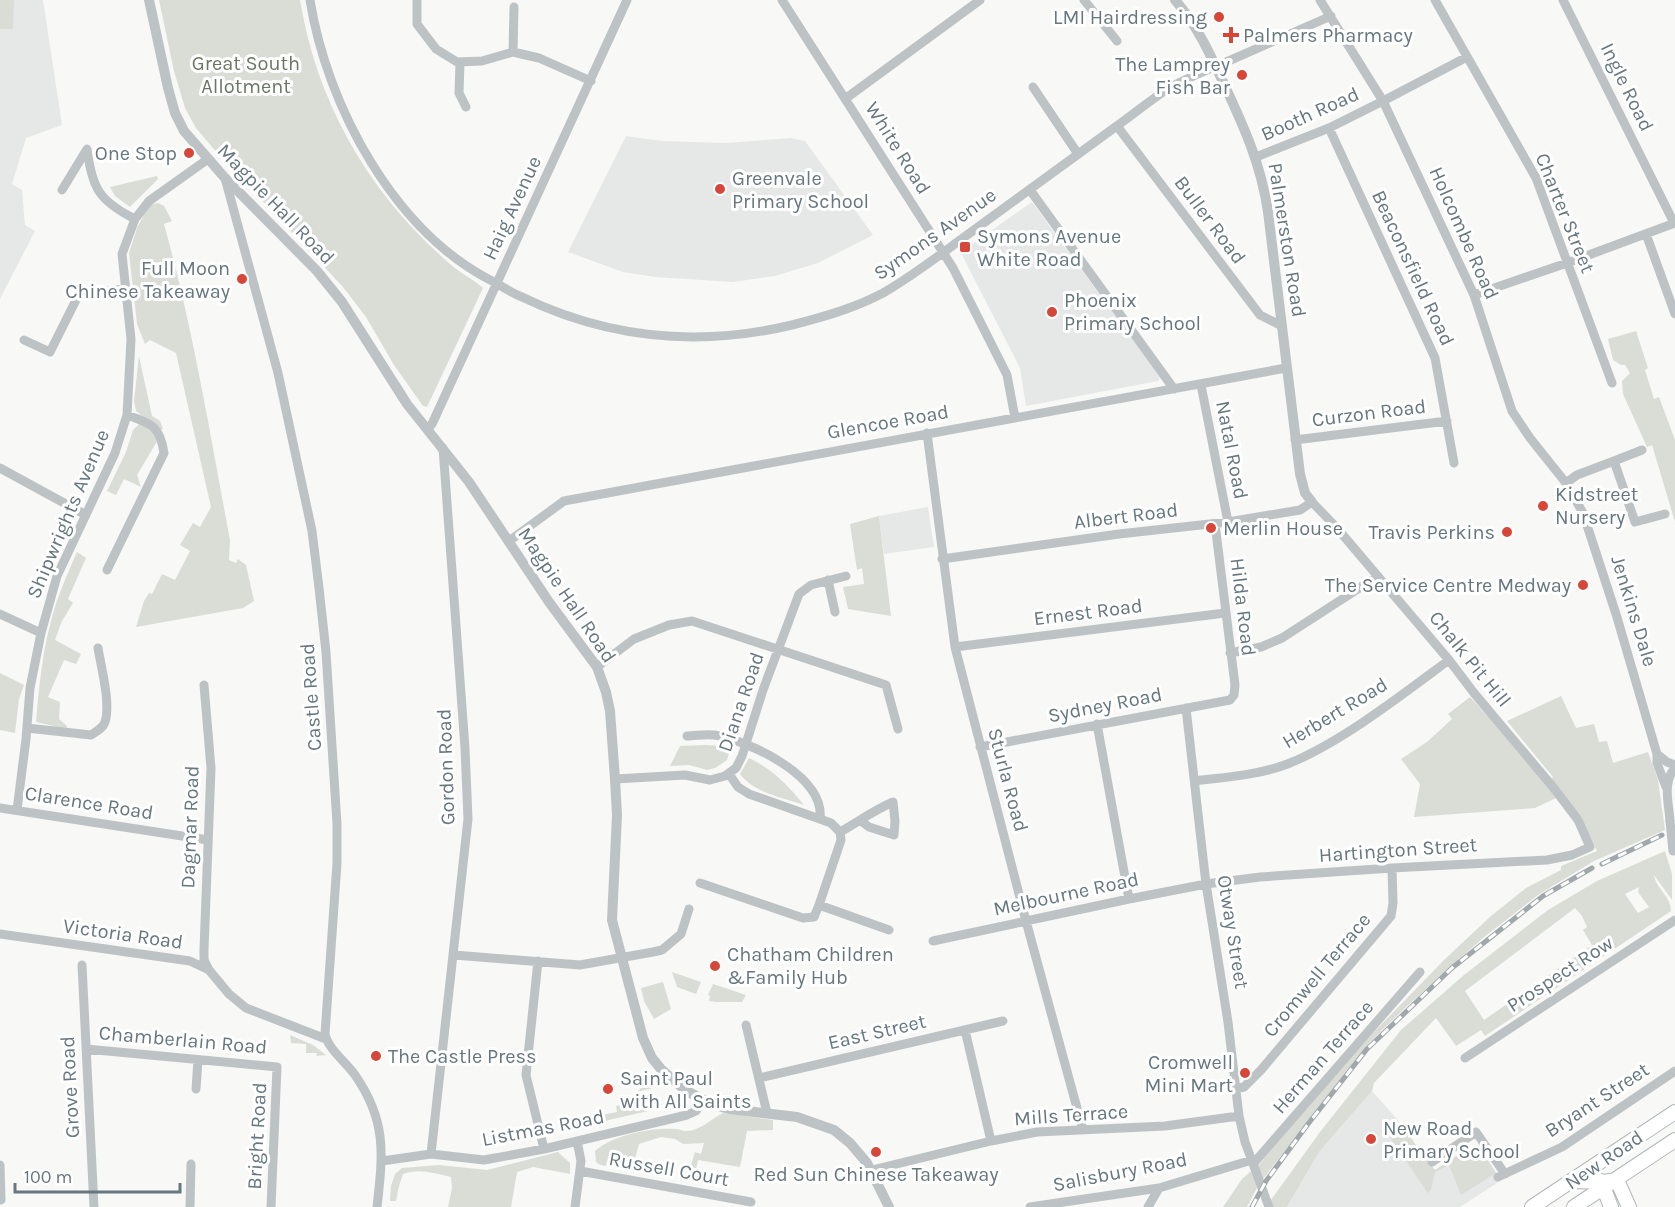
<svg xmlns="http://www.w3.org/2000/svg" width="1675" height="1207" font-family="Karla,sans-serif">
<style>
.built{fill:#e6e8e7}
.green{fill:#d9ddd6;fill-rule:evenodd}
.lines{fill:none;stroke-linecap:round;stroke-linejoin:round}
.primary-casing{stroke:#b1b7ba;stroke-width:16}
.minor{stroke:#bdc3c5;stroke-width:9}
.tertiary{stroke:#bdc3c5;stroke-width:10}
.primary{stroke:#fff;stroke-width:14}
.rail-casing{stroke:#a0a8ac;stroke-width:5}
.rail{stroke:#fff;stroke-width:3;stroke-dasharray:9;stroke-linecap:butt}
.minor-bridge{stroke:#bdc3c5;stroke-width:9}
.poi-dot{fill:#d64739;stroke:#fff;stroke-width:2}
.labels{text-anchor:middle;dominant-baseline:central;stroke-width:6;stroke-linejoin:round;paint-order:stroke}
.poi-label{font-size:20px;fill:#66777f;stroke:#fff;text-anchor:start}
.park-label{font-size:20px;fill:#6a7764;stroke:#fff}
.street-label{font-size:20px;fill:#66777f;stroke:#fff}
</style>
<rect width="100%" height="100%" fill="#f8f8f6"/>
<path class="built" d="M0 0H43L62 125 26 138 12 184 22 190 25 225 35 231 0 299Z
M626 136 661 141 726 143 791 138 805 141 873 235 818 263 775 276 733 282 655 277 623 272 568 252Z
M1032 202 1160 377 1158 381 1026 406 1020 368 962 255 965 249Z
M928 507 934 547 884 554 879 516Z
M1372 1091 1404 1127 1421 1153 1435 1170 1464 1151 1483 1152 1500 1181 1460 1207H1287L1319 1152Z"/>
<path class="green" d="M0 0H14L13 29H0Z
M159 0H300C317 104 370 195 450 264 460 273 473 279 483 288L427 407 423 406 394 365 366 317 343 287 212 147 196 128 185 108 174 71Z
M157 176 158 179 130 207 115 196 110 187Z
M158 203 164 206 172 221 164 224C193 328 210 434 230 540L229 560 236 563 238 559 246 565 254 601 243 608 136 627 144 601 149 593 152 594 162 574 175 580 190 551 180 545 193 523 200 527 211 507 176 353 150 340 145 344 137 324 129 253 137 228 148 207 153 204Z
M1636 331 1648 368 1645 370 1654 399 1659 397 1675 440V522L1652 445 1647 447 1623 394 1622 381 1630 373 1625 365H1621L1613 360 1608 339Z
M139 356 152 416 160 421 163 429 159 430 136 411 134 401Z
M142 423 159 438 137 475 141 487 124 479 116 495 107 491 126 452 133 430 138 425Z
M879 516 891 616 848 609 843 587 864 584 862 568 857 570 850 524Z
M77 552 86 558 68 599 73 603 62 621 55 640 81 654 76 664 64 660 48 697 60 702 59 719 67 726 66 729 36 722C39 688 42 654 51 621 57 597 67 575 77 552Z
M0 673 24 685 19 699 15 733 0 730Z
M1561 696 1576 728 1594 724 1599 742 1607 741 1613 763 1648 752 1658 780 1665 830 1594 861 1538 895 1483 938 1406 1007 1370 1042 1259 1184 1247 1207H1223L1242 1179 1251 1171 1257 1179 1255 1170 1289 1127 1374 1032 1444 960 1491 916 1526 888 1561 870V866L1597 851 1587 831 1551 780 1553 777 1507 721Z
M1470 697 1553 787 1556 798 1535 808 1414 817 1420 784 1401 759 1427 742 1452 719 1448 714Z
M705 745 724 746 730 750 727 760 715 768 707 770 689 765 670 766 680 746Z
M749 758C772 769 788 785 804 805 783 798 754 793 740 774Z
M1665 851 1672 874V900L1654 875C1656 889 1671 896 1671 911L1485 1036 1481 1030 1456 1046 1436 1018 1374 1083 1372 1091 1319 1152 1287 1207H1269L1268 1204 1320 1132 1401 1030 1464 975 1548 910 1597 881ZM1639 887 1638 892 1649 907 1638 913 1625 894ZM1575 908 1582 916 1587 927 1583 930 1592 945 1484 1020 1465 991Z
M672 972 701 982 696 994 677 987Z
M663 982 671 1009 654 1019 644 1001 641 988Z
M713 984 746 995 742 1002H716L709 1001 710 996 708 995Z
M290 1035 313 1045 326 1055 316 1056 317 1053H306V1044L291 1043Z
M658 1076 668 1084 637 1092 650 1080Z
M637 1101 638 1104 646 1102 648 1111 587 1125 586 1118 617 1112 616 1106Z
M723 1113 773 1120V1130L747 1131 740 1167 698 1160 694 1181 688 1176 695 1152 701 1154 704 1143 683 1144 675 1139 661 1137 639 1144 634 1162 608 1158 606 1166 600 1165 596 1162 595 1151C612 1135 653 1127 676 1129 679 1129 682 1131 685 1131 699 1132 711 1119 723 1113Z
M1404 1127 1421 1153 1435 1170 1464 1151 1483 1152 1496 1173 1461 1195 1449 1165 1435 1172 1431 1190 1426 1194 1427 1192 1389 1136Z
M558 1152 570 1163V1174L533 1167 517 1172 511 1207H448L452 1188 451 1177C434 1173 419 1168 403 1174L399 1186 396 1201H390L391 1186 395 1174 402 1168 439 1165 487 1170Z"/>
<g class="lines">
<defs>
<path id="primary" d="M1574 1181 1603 1182 1617 1180 1629 1207
M1601 1181 1611 1207
M1532 1207 1675 1112
M1574 1207 1675 1140"/>
</defs>
<use href="#primary" class="primary-casing"/>
<path class="minor" d="M310 0C327 106 394 232 494 282 503 287 512 293 522 297 609 339 699 347 792 325 823 317 855 308 883 293 911 277 937 257 963 238 1013 202 1063 165 1114 128 1131 116 1148 102 1166 90 1184 79 1205 71 1224 63 1260 47 1295 32 1331 16
M417 0V24L436 49 457 62 482 61 513 52 539 58 591 81
M782 0 953 268 1007 375 1015 418
M1084 0 1117 41
M1320 0 1383 101 1474 295 1512 411 1530 438 1566 483 1583 513 1616 614 1657 754V763L1666 787
M1435 0 1536 178 1612 383
M1563 0 1674 223
M513 52 514 7
M460 62 459 93 466 107
M1033 87 1078 154
M845 99 980 0
M1383 101 1467 57
M1117 126 1260 315 1282 326
M1329 128 1435 358 1454 463
M1256 157 1329 128 1379 103
M225 178 278 373 312 531 319 588 326 652 337 824V863L325 1034C328 1049 346 1062 355 1075 387 1121 383 1154 377 1207
M62 190 87 149C92 188 99 201 135 219
M1030 190 1174 389
M1646 234 1675 314
M1474 295 1567 263 1675 223
M24 340 50 352 77 298 84 294 125 289
M1201 385 1228 522
M427 429 432 424 627 0
M927 433 955 647 1026 921 1083 1130
M1295 440 1447 421
M1614 461 1642 450
M0 468 86 515
M1566 483 1577 475 1614 461 1635 522 1665 514
M509 541 564 501 1286 368
M107 570 164 453C160 426 152 424 127 415
M828 580 835 612
M0 614 41 633
M955 647 1225 613
M1230 653 1261 647 1282 638 1378 576
M597 667 634 639 669 625 692 621 886 685 898 729
M204 685 211 768 204 949V960L209 970
M1186 708 1206 884 1228 1022 1239 1116 1245 1142 1269 1207
M1097 724 1129 899
M27 728 91 735C97 731 103 728 105 722 111 703 101 667 98 648
M687 736C697 736 709 733 719 736 753 743 825 777 820 819
M980 747 1230 700 1234 695 1235 685 1215 524
M1657 754 1667 762 1675 765
M729 774 738 787 749 794 831 823 840 832 841 840 819 905 889 930
M615 779 685 775 710 780 725 776 736 768 742 756 763 690 799 594 811 585 846 576
M1195 781C1227 777 1260 775 1290 763 1343 741 1403 694 1449 660
M0 808 208 840
M17 810 26 739 30 688 41 633 57 576 115 453 127 415 131 339 122 254 135 219 149 201 208 159
M1670 821C1669 804 1662 782 1675 768
M840 832C858 822 874 810 893 802L895 821 894 835 869 827 861 821
M700 883 803 918 814 917 819 905
M0 934 190 961 209 970 229 994 246 1008 326 1039
M933 941 1129 899 1206 884 1260 877 1392 868 1547 860 1572 855 1590 847 1578 820 1553 787 1474 693 1449 660 1336 527 1312 502 1300 510 1228 522 1119 534 942 559
M454 955 580 965 653 952 662 950 681 934 689 909
M538 961 526 1075 544 1149
M82 965 94 1207
M746 1025 767 1113
M965 1030 991 1141
M86 1049 277 1067 271 1207
M1465 1058 1675 920
M759 1078 1003 1021
M196 1089 198 1060
M1235 1089 1244 1087 1261 1070 1391 916 1393 903 1392 868
M431 1154 468 819 465 748 443 448
M382 1161 431 1154 484 1160 544 1149 687 1115 696 1111 703 1100
M1432 1162 1476 1132 1505 1174
M1253 1164 1420 972
M0 1165 1 1200
M872 1170 991 1141 1037 1132 1165 1126 1239 1116
M580 1171 751 1202
M1498 1177 1562 1147 1675 1071
M190 1207 191 1164
M575 1207 581 1161 577 1141
M1030 1207 1159 1188 1252 1160
M1148 1207 1159 1188"/>
<path class="tertiary" d="M149 0 168 88 175 113 184 131 225 178 317 271 342 302 407 404 469 482 549 602 597 667 606 692 610 711 615 779 617 815 612 920 643 1038 652 1058 661 1069 685 1090 711 1104 729 1109 797 1117 834 1130 850 1143 867 1163 889 1207
M1175 0C1197 25 1210 54 1224 84 1244 127 1261 164 1268 212L1300 474 1305 493 1312 502"/>
<use href="#primary" class="primary"/>
<defs>
<path id="rail" d="M1602 864 1662 835
M1252 1207 1266 1181 1308 1124 1367 1049 1452 968 1543 896 1592 868"/>
</defs>
<use href="#rail" class="rail-casing"/>
<use href="#rail" class="rail"/>
<path class="minor-bridge" d="M1670 821 1673 851"/>
</g>
<g class="poi-dot">
<circle cx="1219" cy="17" r="6"/>
<path d="M1228 26h6v6h6v6h-6v6h-6v-6h-6v-6h6z"/>
<circle cx="1242" cy="75" r="6"/>
<circle cx="189" cy="153" r="6"/>
<circle cx="720" cy="189" r="6"/>
<rect x="959" y="241" width="12" height="12" rx="3"/>
<circle cx="242" cy="279" r="6"/>
<circle cx="1052" cy="312" r="6"/>
<circle cx="1543" cy="506" r="6"/>
<circle cx="1211" cy="528" r="6"/>
<circle cx="1507" cy="532" r="6"/>
<circle cx="1583" cy="585" r="6"/>
<circle cx="715" cy="966" r="6"/>
<circle cx="376" cy="1056" r="6"/>
<circle cx="1245" cy="1073" r="6"/>
<circle cx="608" cy="1089" r="6"/>
<circle cx="1371" cy="1139" r="6"/>
<circle cx="876" cy="1152" r="6"/>
</g>
<g class="labels">
<g class="poi-label">
<text x="1207" y="17" text-anchor="end">LMI Hairdressing</text>
<text x="1243" y="35">Palmers Pharmacy</text>
<text x="1230" y="64" text-anchor="end">The Lamprey<tspan x="1230" dy="23">Fish Bar</tspan></text>
<text x="177" y="153" text-anchor="end">One Stop</text>
<text x="732" y="178">Greenvale<tspan x="732" dy="23">Primary School</tspan></text>
<text x="977" y="236">Symons Avenue<tspan x="977" dy="23">White Road</tspan></text>
<text x="230" y="268" text-anchor="end">Full Moon<tspan x="230" dy="23">Chinese Takeaway</tspan></text>
<text x="1064" y="300">Phoenix<tspan x="1064" dy="23">Primary School</tspan></text>
<text x="1555" y="494">Kidstreet<tspan x="1555" dy="23">Nursery</tspan></text>
<text x="1223" y="528">Merlin House</text>
<text x="1495" y="532" text-anchor="end">Travis Perkins</text>
<text x="1571" y="585" text-anchor="end">The Service Centre Medway</text>
<text x="727" y="954">Chatham Children<tspan x="727" dy="23">&amp;Family Hub</tspan></text>
<text x="388" y="1056">The Castle Press</text>
<text x="1233" y="1062" text-anchor="end">Cromwell<tspan x="1233" dy="23">Mini Mart</tspan></text>
<text x="620" y="1078">Saint Paul<tspan x="620" dy="23">with All Saints</tspan></text>
<text x="1383" y="1128">New Road<tspan x="1383" dy="23">Primary School</tspan></text>
<text x="876" y="1174" text-anchor="middle">Red Sun Chinese Takeaway</text>
</g>
<g class="park-label">
<text x="246" y="63">Great South<tspan x="246" dy="23">Allotment</tspan></text>
</g>
<g class="street-label">
<text transform="translate(1627 87) rotate(64)">Ingle Road</text>
<text transform="translate(1310 114) rotate(-24)">Booth Road</text>
<text transform="translate(898 148) rotate(58)">White Road</text>
<text transform="translate(276 204) rotate(46)">Magpie Hall Road</text>
<text transform="translate(512 208) rotate(-65)">Haig Avenue</text>
<text transform="translate(1565 213) rotate(68)">Charter Street</text>
<text transform="translate(1210 220) rotate(53)">Buller Road</text>
<text transform="translate(1464 233) rotate(66)">Holcombe Road</text>
<text transform="translate(935 234) rotate(-35)">Symons Avenue</text>
<text transform="translate(1287 240) rotate(81)">Palmerston Road</text>
<text transform="translate(1413 268) rotate(65)">Beaconsfield Road</text>
<text transform="translate(1369 413) rotate(-7)">Curzon Road</text>
<text transform="translate(888 422) rotate(-10)">Glencoe Road</text>
<text transform="translate(1232 450) rotate(79)">Natal Road</text>
<text transform="translate(68 514) rotate(-67)">Shipwrights Avenue</text>
<text transform="translate(1126 516) rotate(-7)">Albert Road</text>
<text transform="translate(567 595) rotate(56)">Magpie Hall Road</text>
<text transform="translate(1243 607) rotate(83)">Hilda Road</text>
<text transform="translate(1634 611) rotate(73)">Jenkins Dale</text>
<text transform="translate(1088 612) rotate(-7)">Ernest Road</text>
<text transform="translate(1470 659) rotate(51)">Chalk Pit Hill</text>
<text transform="translate(311 697) rotate(-94)">Castle Road</text>
<text transform="translate(741 702) rotate(-71)">Diana Road</text>
<text transform="translate(1105 705) rotate(-11)">Sydney Road</text>
<text transform="translate(1335 713) rotate(-31)">Herbert Road</text>
<text transform="translate(446 767) rotate(-92)">Gordon Road</text>
<text transform="translate(1008 780) rotate(75)">Sturla Road</text>
<text transform="translate(89 803) rotate(9)">Clarence Road</text>
<text transform="translate(190 827) rotate(-88)">Dagmar Road</text>
<text transform="translate(1398 850) rotate(-4)">Hartington Street</text>
<text transform="translate(1066 894) rotate(-12)">Melbourne Road</text>
<text transform="translate(1233 932) rotate(81)">Otway Street</text>
<text transform="translate(123 934) rotate(8)">Victoria Road</text>
<text transform="translate(1560 974) rotate(-33)">Prospect Row</text>
<text transform="translate(1317 975) rotate(-50)">Cromwell Terrace</text>
<text transform="translate(877 1032) rotate(-13)">East Street</text>
<text transform="translate(183 1040) rotate(5)">Chamberlain Road</text>
<text transform="translate(1323 1057) rotate(-49)">Herman Terrace</text>
<text transform="translate(70 1087) rotate(-93)">Grove Road</text>
<text transform="translate(1597 1100) rotate(-33)">Bryant Street</text>
<text transform="translate(1071 1115) rotate(-4)">Mills Terrace</text>
<text transform="translate(543 1128) rotate(-11)">Listmas Road</text>
<text transform="translate(257 1136) rotate(-87)">Bright Road</text>
<text transform="translate(1604 1160) rotate(-34)">New Road</text>
<text transform="translate(669 1169) rotate(10)">Russell Court</text>
<text transform="translate(1120 1172) rotate(-11)">Salisbury Road</text>
</g>
</g>
<path d="M15 1183v9h165v-9" fill="none" stroke="#66777f" stroke-width="3"/>
<text x="24" y="1183" font-size="18" fill="#66777f" stroke="#ffffff" stroke-width="4.5" paint-order="stroke">100 m</text>
</svg>
